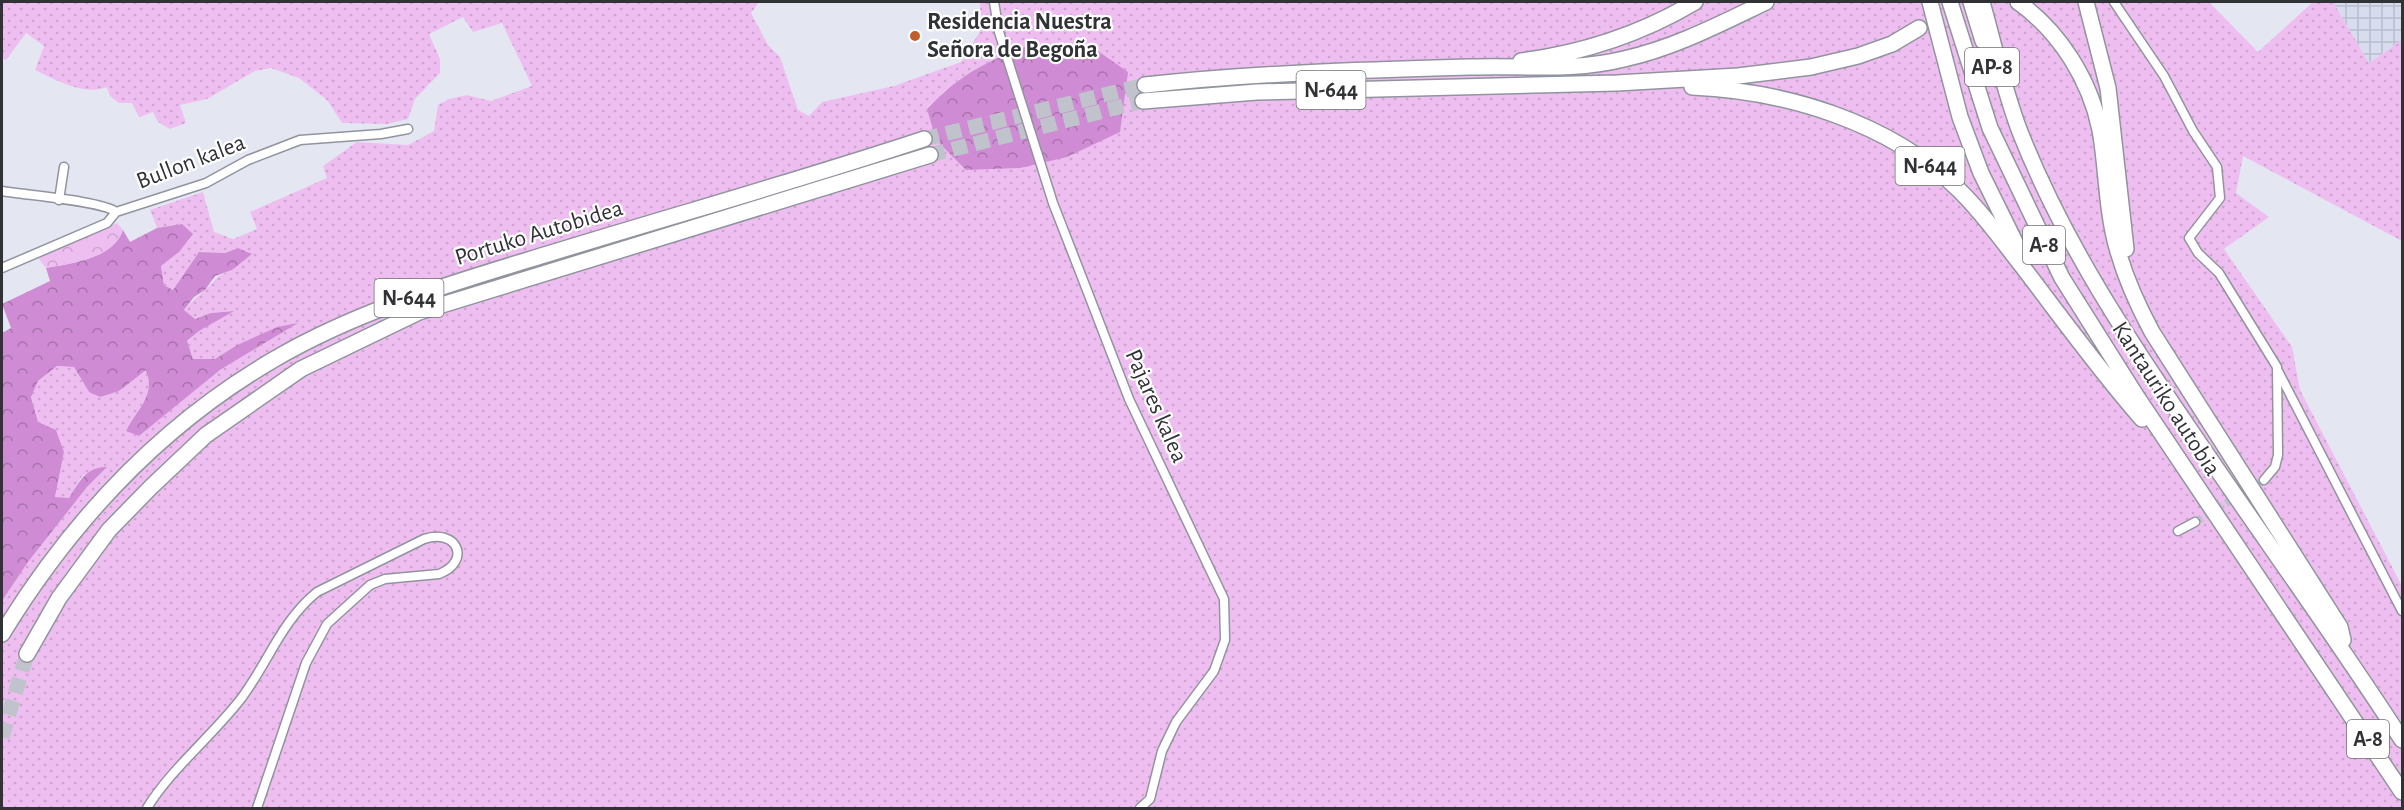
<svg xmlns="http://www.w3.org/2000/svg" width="2404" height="810" font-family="'Alegreya Sans',sans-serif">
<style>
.industrial{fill:url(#industrial-grid)}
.grass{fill:url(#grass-dots);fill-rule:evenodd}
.forest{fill:url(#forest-crowns)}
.park{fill:url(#park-crowns)}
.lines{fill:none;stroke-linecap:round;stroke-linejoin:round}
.street-tunnel{stroke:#c0c3cc;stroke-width:8;stroke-dasharray:8 4;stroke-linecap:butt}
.highway-tunnel{stroke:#c0c3cc;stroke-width:15;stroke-dasharray:15 8;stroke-linecap:butt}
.street-casing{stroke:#91949e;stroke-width:11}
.highway-casing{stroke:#91949e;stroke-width:18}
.street{stroke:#fff;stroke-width:8}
.highway{stroke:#fff;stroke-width:15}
.poi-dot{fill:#c25d2a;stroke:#fff;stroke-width:2}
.labels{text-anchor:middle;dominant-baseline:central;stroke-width:4.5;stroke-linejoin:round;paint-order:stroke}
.shield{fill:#fff;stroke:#6f7072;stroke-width:1.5}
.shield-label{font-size:22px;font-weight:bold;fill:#313236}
.poi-label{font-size:24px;font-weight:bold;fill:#313236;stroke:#fff;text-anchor:start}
.street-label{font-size:24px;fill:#313236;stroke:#fff}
</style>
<defs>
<pattern id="industrial-grid" width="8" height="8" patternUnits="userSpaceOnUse" patternTransform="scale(1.5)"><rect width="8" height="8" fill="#d7ddef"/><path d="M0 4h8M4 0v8" fill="none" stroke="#b9bece"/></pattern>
<pattern id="grass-dots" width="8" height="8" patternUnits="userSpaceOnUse" patternTransform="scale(1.5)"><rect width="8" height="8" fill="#efbef1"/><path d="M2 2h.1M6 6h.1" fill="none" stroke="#cda4cf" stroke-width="1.8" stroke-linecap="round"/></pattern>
<pattern id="forest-crowns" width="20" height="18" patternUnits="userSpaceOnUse" patternTransform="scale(1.5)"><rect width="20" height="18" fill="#cf8bd3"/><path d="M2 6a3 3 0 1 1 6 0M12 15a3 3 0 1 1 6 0" fill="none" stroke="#a972ac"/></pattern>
<pattern id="park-crowns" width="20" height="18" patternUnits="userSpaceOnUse" patternTransform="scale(1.5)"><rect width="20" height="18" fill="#efbef1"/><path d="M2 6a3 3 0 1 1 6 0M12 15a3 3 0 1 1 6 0" fill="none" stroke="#cda4cf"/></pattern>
</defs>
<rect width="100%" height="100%" fill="#e4e7f2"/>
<path class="industrial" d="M2333 2H2402V40L2369 63Z"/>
<path class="grass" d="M2 2H759L751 13 768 45 780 57 798 110 809 116 822 102 894 86 961 62 981 30 980 2H2209L2258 52 2313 2H2333L2369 63 2402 40V241L2243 156 2236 193 2269 217 2224 249 2292 347 2300 390 2402 586V808H2V601L28 562 87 487 106 468 82 476 69 498 55 497 64 452 56 430 38 423 31 396 38 381 57 366 74 367 89 392 119 391 146 369C156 397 137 407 126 430L139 436 220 370 296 324 277 327 237 345 215 359H193L187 342 199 331 232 311 211 313 195 319 184 311C191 301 197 298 205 290 218 279 213 277 232 270L238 248 225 253 199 252 173 290 164 285 161 266 179 252 182 224 157 228 150 210 203 192 214 232 233 239 257 229 250 212 327 178 323 166 357 142 408 145 434 131 438 105 449 99 467 95 491 101 532 86 502 23 473 32 463 17 429 34 440 59V73L415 99 408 119 387 124 342 123 327 100 299 78 271 68 255 71 207 99 180 105 186 123 170 129 158 122 153 112 139 117 132 103H119L110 96 107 87C84 96 56 80 35 70L44 46 26 33 6 60 2 58ZM1024 47 1095 49 1086 147 1067 157 936 140 927 108C959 75 982 64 1024 47Z"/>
<path class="forest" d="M1024 47 1095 49 1128 72 1120 132 1067 157 1020 168 966 170 936 140 927 109C959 75 982 64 1024 47Z
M182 224 193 234 179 252 161 266 164 285 173 290 199 252 225 253 238 248 252 254 232 270 215 276 205 290 194 297 184 310 195 319 211 313 234 311 199 331 187 341 193 359H215L237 345 277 327 298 323 220 370 139 436 126 431C137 408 156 397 146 370L119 391 100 397 89 392 74 367 57 366 38 381 31 397 38 422 56 430 64 452 55 497 69 498C79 482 86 467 107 467L87 487 28 562 2 601V333L11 328 2 304 50 281 46 268C72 263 113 259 123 230L130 242 157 228Z"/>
<path class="park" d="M117 223 123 230C113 259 72 263 46 268L38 258Z"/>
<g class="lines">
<path class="street-tunnel" d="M2195 522 2264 480"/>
<path class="highway-tunnel" d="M924 139 1145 85
M930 155 1143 101
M2 737 27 654"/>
<defs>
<path id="street" d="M994 2 999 32 1053 203 1083 280 1129 399 1224 599 1225 640 1214 671 1176 722 1162 751 1150 799 1140 808
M2114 2 2164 76 2193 131 2217 167 2220 198 2189 238 2198 253 2219 273 2277 367 2278 455 2275 467 2264 480
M2 191C24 195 103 201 116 212
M59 200 64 167
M2 268 107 223 116 212 206 183 248 160 300 140 381 134 408 129
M2278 371 2402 611
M2178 531 2195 522
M147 808C172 768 210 738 240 700 267 665 281 621 317 592L424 539C457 528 472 561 439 574L385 579 370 585 327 624 306 663 257 808"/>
<path id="highway" d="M1930 2 1960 117 1981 173 2020 252
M1950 2 1990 128 2062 278 2137 397 2402 792
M1971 2 1983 41
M1982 2C1994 45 2004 90 2020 132 2063 241 2127 338 2193 434 2262 536 2335 636 2402 740
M2018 2C2060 32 2090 80 2100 130 2107 169 2106 209 2117 248 2125 277 2138 306 2152 332L2340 627 2343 640
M2086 2 2108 88 2126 249
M1521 61C1583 53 1641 34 1695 2
M1145 85C1253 73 1362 70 1470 67 1524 65 1571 72 1624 59 1674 48 1720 24 1766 2
M1692 87C1786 91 1889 122 1958 189 1982 212 2001 239 2022 266 2061 317 2099 370 2142 419
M1143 101 1257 92 1617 83 1738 76 1811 67 1858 56 1892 44 1919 28
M2 634C70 523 160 426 273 360 360 309 456 282 551 253 675 215 800 180 924 139
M27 654 59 598 109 530 151 487 206 435 301 369 419 312 930 155"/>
</defs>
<use href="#street" class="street-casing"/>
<use href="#highway" class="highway-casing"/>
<use href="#street" class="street"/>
<use href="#highway" class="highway"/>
</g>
<circle class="poi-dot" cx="915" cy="36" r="6"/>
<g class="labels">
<g class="shield">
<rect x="1965" y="48" width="54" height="38" rx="4.5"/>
<rect x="1296.5" y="71" width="69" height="38" rx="4.5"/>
<rect x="1895.5" y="147" width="69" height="38" rx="4.5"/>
<rect x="2023" y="226" width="42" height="38" rx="4.5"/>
<rect x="374.5" y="279" width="69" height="38" rx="4.5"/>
<rect x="2347" y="720" width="42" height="38" rx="4.5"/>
</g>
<g class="shield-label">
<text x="1992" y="67">AP-8</text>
<text x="1331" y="90">N-644</text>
<text x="1930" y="166">N-644</text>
<text x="2044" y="245">A-8</text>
<text x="409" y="298">N-644</text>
<text x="2368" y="739">A-8</text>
</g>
<g class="poi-label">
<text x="927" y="22">Residencia Nuestra<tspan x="927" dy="28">Señora de Begoña</tspan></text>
</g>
<g class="street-label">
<text transform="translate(191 162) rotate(-21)">Bullon kalea</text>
<text transform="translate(539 233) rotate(-17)">Portuko Autobidea</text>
<text transform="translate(2166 399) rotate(57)">Kantauriko autobia</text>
<text transform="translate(1156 406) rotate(66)">Pajares kalea</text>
</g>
</g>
<rect width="2404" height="810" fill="none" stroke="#313236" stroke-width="6"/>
</svg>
